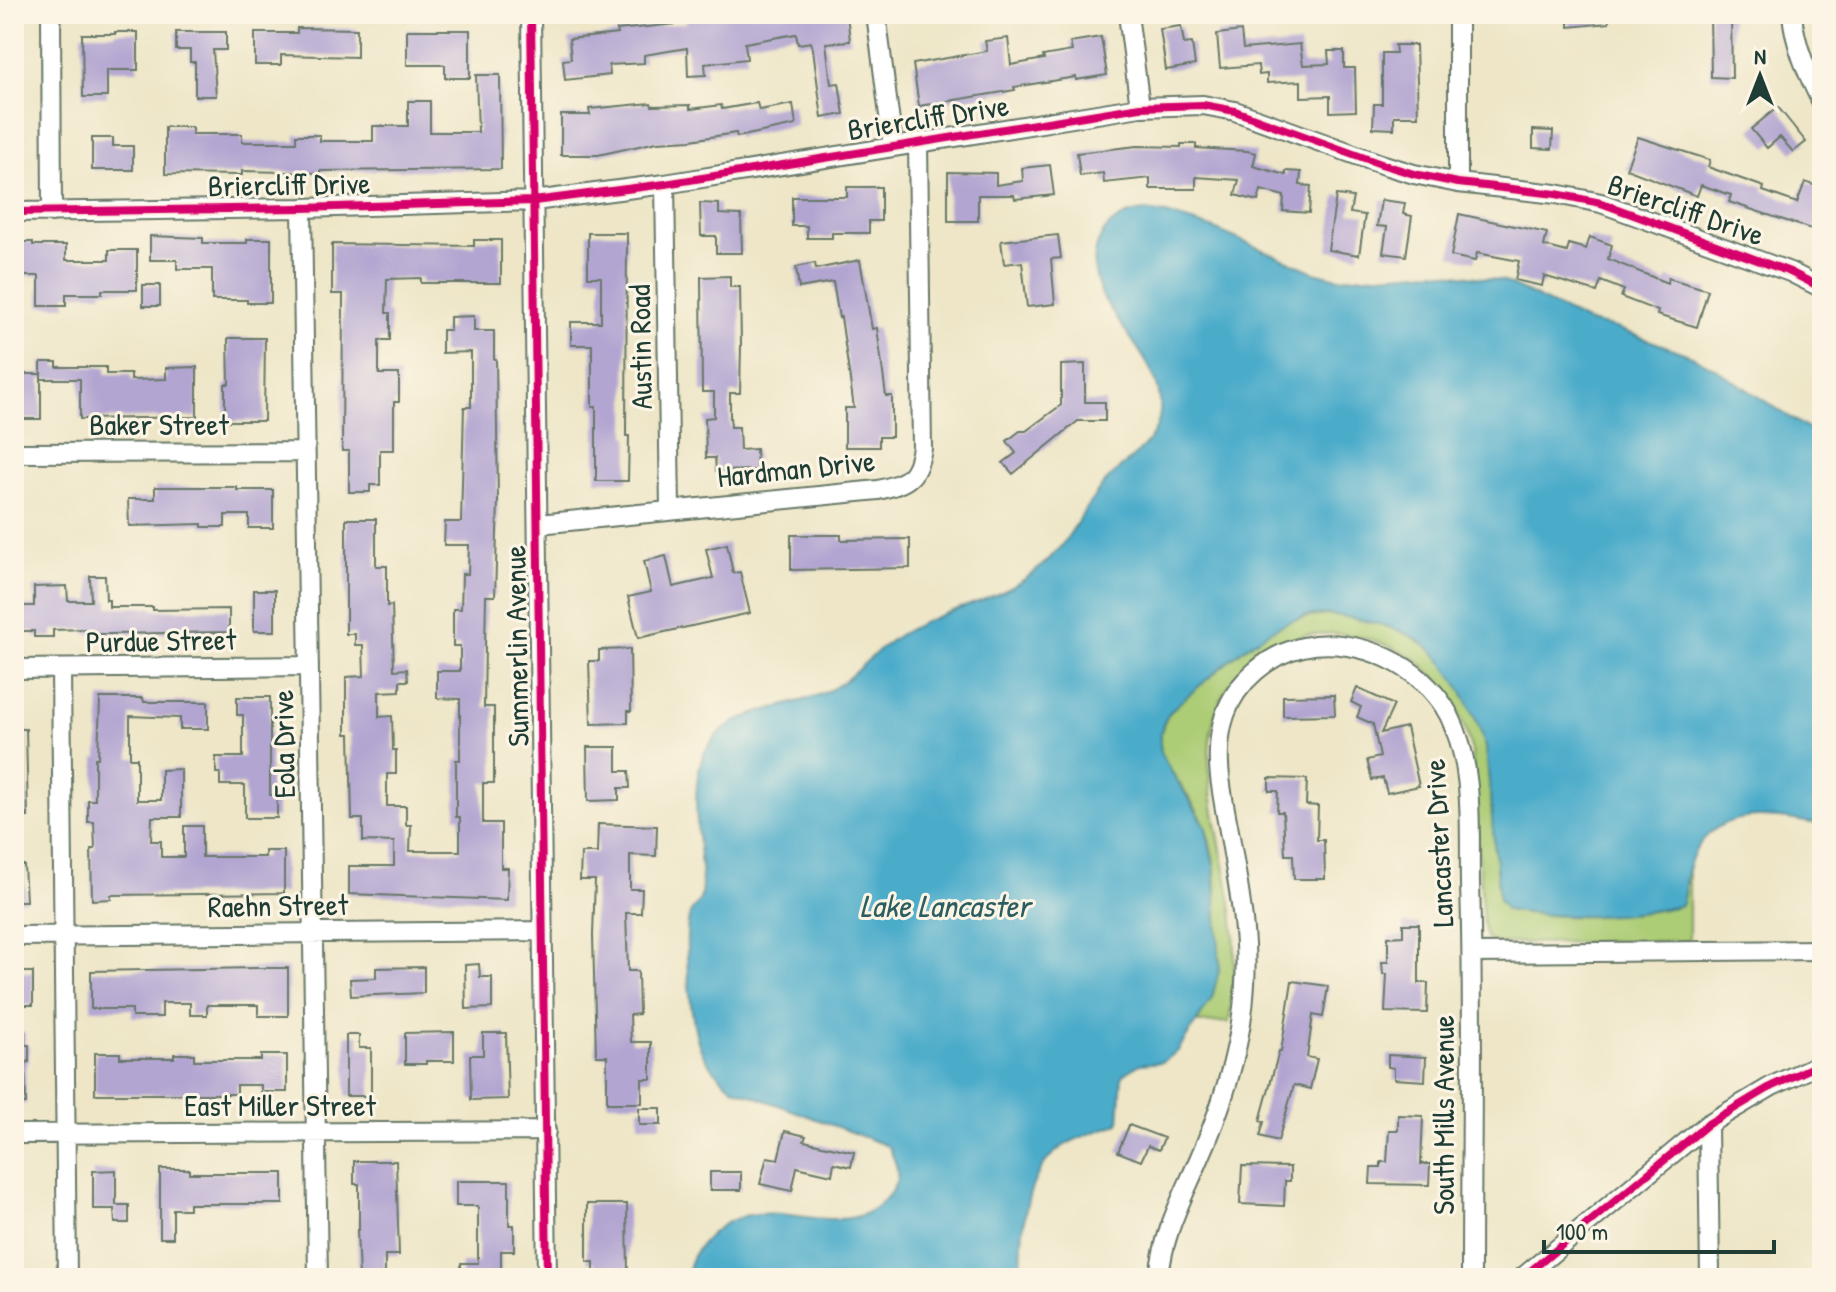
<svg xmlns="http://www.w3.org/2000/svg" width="1836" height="1292" font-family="'Patrick Hand',sans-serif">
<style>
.green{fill:#accc74;stroke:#668454;stroke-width:2}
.water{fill:#4bacca;stroke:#35747f;stroke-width:2}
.building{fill:#b2a5d1}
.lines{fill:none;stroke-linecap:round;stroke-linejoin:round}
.minor-casing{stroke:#677867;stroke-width:22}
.minor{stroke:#fff;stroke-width:18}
.cycleway-casing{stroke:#fcf5e5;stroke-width:13}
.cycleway{stroke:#d6006c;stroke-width:8}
.labels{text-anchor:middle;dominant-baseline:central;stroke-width:6;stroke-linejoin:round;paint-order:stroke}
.street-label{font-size:30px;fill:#1f3d34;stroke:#fcf5e5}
.water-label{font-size:32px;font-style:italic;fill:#2c5e61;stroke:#fcf5e5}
</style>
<rect width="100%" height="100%" fill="#fcf5e5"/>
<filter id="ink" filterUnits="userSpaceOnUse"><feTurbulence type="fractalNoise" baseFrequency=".0125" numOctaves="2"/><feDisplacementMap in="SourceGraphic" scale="16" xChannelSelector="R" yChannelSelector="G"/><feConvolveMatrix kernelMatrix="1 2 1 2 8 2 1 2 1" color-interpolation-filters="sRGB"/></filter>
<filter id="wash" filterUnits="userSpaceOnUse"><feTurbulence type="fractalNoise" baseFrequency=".006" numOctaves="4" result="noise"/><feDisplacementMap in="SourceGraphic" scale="32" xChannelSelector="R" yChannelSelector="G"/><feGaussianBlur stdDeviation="1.8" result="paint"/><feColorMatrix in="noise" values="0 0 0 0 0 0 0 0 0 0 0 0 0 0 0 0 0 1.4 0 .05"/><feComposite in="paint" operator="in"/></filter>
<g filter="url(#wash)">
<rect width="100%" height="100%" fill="#eee6c7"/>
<path class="green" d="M1336 615C1365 621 1401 626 1425 645 1455 668 1475 712 1486 747L1499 900 1506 910C1561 920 1624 918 1679 906L1682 903 1689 863V941L1493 943 1486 937 1483 923 1472 752C1464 717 1446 684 1417 660 1408 653 1395 649 1384 644 1328 623 1261 633 1228 686 1186 752 1226 847 1233 919 1237 953 1234 987 1229 1022L1197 1023 1201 1017C1210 955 1228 888 1205 826 1197 804 1175 780 1163 758 1157 743 1160 731 1167 717 1179 696 1254 639 1276 627 1296 617 1315 616 1336 615Z"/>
<path class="water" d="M1145 211 1166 214 1212 228 1314 272 1338 278 1435 271 1503 281 1588 322 1616 328 1692 356 1711 366 1822 438V825C1772 816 1715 803 1691 860 1685 873 1685 890 1682 904L1679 906C1624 918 1562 919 1506 910L1499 900 1486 747C1476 715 1452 665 1424 644 1406 631 1378 623 1356 619 1339 615 1319 612 1302 617 1263 629 1232 658 1202 684 1191 693 1179 702 1170 712 1160 726 1157 742 1163 758L1205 825 1214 865 1220 967 1212 998 1177 1052 1162 1062 1140 1064 1122 1075 1119 1123C1101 1131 1078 1136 1062 1147 1021 1175 1022 1234 1021 1278H687C688 1262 694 1252 705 1240 763 1177 839 1254 888 1196 903 1177 898 1166 888 1146L733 1088C720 1078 710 1066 702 1052 691 1031 682 937 690 914 692 909 698 905 700 899 704 887 701 870 700 857 697 827 691 776 706 750 730 707 788 711 828 691 856 677 873 651 899 635 958 600 1013 605 1061 546 1077 526 1088 501 1106 482 1126 459 1157 446 1160 412 1165 370 1119 329 1102 295 1083 255 1100 215 1145 211Z"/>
<g id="blocks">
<path class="building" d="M746 14H847L850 41 826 43 831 84 839 83 844 114 822 118 813 49 811 42 798 44 796 34 745 43 747 59 705 64 706 75 688 76 687 48 644 55V63L609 65 610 75 565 80 563 60 571 59 569 39 618 34 617 30 686 23V18Z
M1569 14H1609V23L1569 27Z
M1710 14H1731L1732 78 1711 77Z
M1181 26 1184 44 1192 43 1195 65 1166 70 1160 29Z
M297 28 357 29V57L281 55V65H255V33H297Z
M407 30H470V78H445V65H407Z
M1241 31 1243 49 1300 44 1303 65 1329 64 1328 51H1344V68H1355L1356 111 1330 112V96L1301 97V81L1267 83V74L1259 75 1258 65 1220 68 1217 34Z
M115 32H138V70H107V97H83L82 34H115Z
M176 32H226V50H213L216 96H195V62H190V50H176Z
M1101 37 1107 75 1076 80V77L1014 87 1015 90 919 106 913 64 987 51 985 41 1008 38 1011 65 1044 59 1043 56 1072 51 1070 42Z
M1395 45H1416L1418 116H1394V129L1373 128 1374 104H1382V53H1396Z
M476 75H500L501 169 320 171V173L242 171V175L165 174V127H192V134H242V142H296V135H320V141H373V126H408V101H430V132H478Z
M651 103 652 106 690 105V109L721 105 722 109 757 103 759 110 793 104 796 125 737 137 736 133 691 140 657 142 598 155H561V115H590L589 109Z
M1778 107 1806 142 1793 152 1780 137 1767 148 1751 129Z
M1533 130 1553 131 1552 149 1533 148Z
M1638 137 1710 160 1708 167 1764 187 1763 191 1797 203 1805 182 1822 188V208L1814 230 1729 202 1731 195 1701 185 1697 196 1626 169Z
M92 138H113V146H133V170H92Z
M1181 144H1196V148L1247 151 1256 153 1253 166 1286 175V171L1301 172 1300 185 1311 186 1309 213 1283 211 1284 196 1261 190 1258 201 1235 195 1239 180 1196 177V189H1150V178L1104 183 1103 173 1080 176 1077 153 1137 146 1181 147Z
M1050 165 1054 195 1015 199 1014 195H978V221H948V172L996 173V185L1023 181 1022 168Z
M847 187H881V221H869V233H832V238H807V226H792V197H847Z
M1336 195 1353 197 1350 213 1365 215 1359 255 1328 250Z
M1381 200 1405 203 1403 214 1412 216 1406 256 1383 253 1387 227 1377 226Z
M700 203 719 204V214L741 215 742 253H716V236H701Z
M1459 214 1547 233 1544 246 1567 252 1569 244 1586 249 1590 237 1612 245 1608 259 1667 283 1668 278 1708 290 1697 327 1657 315 1658 311 1621 297 1624 290 1601 281 1597 292 1544 276 1542 286 1515 280 1519 261 1477 253 1475 261 1451 256Z
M588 233H627L626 436H629L628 481H596V407H592V345H571V322H601V277H588Z
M1058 235 1061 258 1051 259 1055 304 1027 307 1022 262 1004 264 1001 241Z
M150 236 203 238V243H247V239H271V303H247V300H212V269H177V260H150Z
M474 240H501V283H421V278L387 279 386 313H390V340H379V374H399V402H394V450H380V485H370V492H349V451H342L343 294H332V244L474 246Z
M14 242H33V245H66V260H109V250H137V290H102V294H66V306H39V276H14Z
M860 260 872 329 877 328 886 396H892V437H879V447H845V408H854L841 317 839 318 833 282 799 288 796 267 815 263 816 269Z
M730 276V287H740L741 344 740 393H730V417L731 427H739L740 450 756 449 757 470 716 471 715 458H706L705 418 714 417V392H702L701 277Z
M143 285H160V306H143Z
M474 316V331H494V359H496L498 501 495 596H486L485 646 484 707H494V783H483V823H501V868H508L507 900 349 894V866H394V842L363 841V819H352L350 734H346V677L364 676 363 645H355V634H346V519H376V566H387V606L392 605 394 670 407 669 408 681H400V691L379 692V717L392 716 393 750H396V774H387V806H406V825H411L410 851H460V817H456V760H460V699L437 698V671H460V646H453V609H461L462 574H468L469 545H444L445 522H461L464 407H471V352L442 353V330H450V317Z
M228 338H265L264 421H225V384H229Z
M41 362H57V367H106V374H131V380L166 379V368L197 367V417L80 419V379H41Z
M1085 364V402H1105V421H1078L1013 474 1003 463 1016 453 1007 441 1020 431H1026L1061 405V365Z
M14 374H41V419H14Z
M155 487H237V490H273V528H249V515H225V527H202V524L129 526 128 499H155Z
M791 535H841V540L910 539V568L791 570Z
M727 544 733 573 740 572 750 613 638 638 628 597 651 592 644 561 666 556 673 587 713 578 706 549Z
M90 576H105L106 600H109V607H153V610L229 609V632L110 634H85V629L53 630V637H34V631H14V606H34V587L67 586 68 601H91Z
M254 590H275V631H254Z
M630 649 631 711H628V723L591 724 589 661H599V650Z
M1357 688 1394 705 1381 733 1406 727 1419 786 1387 793 1383 778 1372 780 1367 760 1380 757 1373 724 1357 717 1361 707 1351 702Z
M1334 695 1335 715 1283 716V696Z
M237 697H270V795H277V818H245V785H220V773H216V757H243V715H237Z
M100 698H143L144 702H208V729H180V718L130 716V758H137V800H161V770L181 769V817H152L151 841H161V857H184V826H202V857H265V851H284V893L111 895V899L92 900 91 849H95L94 822H88V800H95V758H98Z
M14 729H26L28 817H14Z
M587 747H617V771H629L630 788H619V800L588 801Z
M1269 778 1307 779 1306 805 1318 806 1317 840H1324L1325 879H1294L1293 855H1285L1283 812H1277L1278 791H1269Z
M598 824 657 826 656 856 630 855V889H642L641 913H626L628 971H638L639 1014 630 1015 631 1042H651V1079H642V1103H607V1056H596L593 935 595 880H580L581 853H597Z
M14 865H24L26 901H14Z
M1403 924H1419V983H1428L1427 1013 1385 1012 1387 974H1383L1382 962H1388V937L1403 936Z
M479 964 480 977H492V1008L466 1009 465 965Z
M424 967V993L351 996 350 979 376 978V968Z
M258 968H288V1016H258V1005H207V1015H190V1003H162V1017H132V1009H91V971Z
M14 972H33V1005H14Z
M1292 981 1328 986 1323 1017 1313 1015 1307 1057 1317 1059 1310 1089 1294 1085 1278 1141 1260 1136 1264 1122 1260 1121 1279 1051H1281Z
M14 1032H25V1045H29V1062L26 1063 25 1071 26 1104H14Z
M454 1032V1061H426V1064H405V1033Z
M483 1033H506L508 1099 471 1100 470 1055H483Z
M346 1035H359V1048H371V1096H346Z
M95 1053H120V1058H174V1054H194V1060H261V1055H287V1092H261V1085H237V1094H95Z
M1388 1055 1426 1057 1425 1081 1394 1079V1068L1388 1067Z
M639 1108H661V1125H639Z
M1398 1115 1423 1116 1421 1164H1430L1429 1185 1370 1184 1371 1167H1381V1162H1387L1389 1130H1398Z
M1129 1125 1164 1138 1159 1150 1148 1146 1141 1161 1118 1152Z
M785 1131 806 1136 804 1141 854 1152 851 1167 834 1163 832 1175 797 1167 792 1191 760 1184 767 1157 778 1159Z
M354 1161H396L399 1255H385V1278H359L357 1230H359V1184H354Z
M1242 1166 1290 1167V1181H1285L1284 1206 1240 1204Z
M160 1169H189V1173H283V1204H189V1209H173V1238H160Z
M116 1170V1205H129V1223H115L114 1209H93V1171Z
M710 1172H741V1190H710Z
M456 1181H509V1225H514V1251H501V1278H461V1263H478V1206H456Z
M587 1204H627L628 1278H594V1262H587Z"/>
</g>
</g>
<g filter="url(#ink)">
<use href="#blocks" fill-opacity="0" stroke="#677867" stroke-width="2"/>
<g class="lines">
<defs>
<path id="minor" d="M51 14 52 212
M531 14 547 1278
M876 14 893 146
M1128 14 1140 107
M1458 14V183
M1792 14C1795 47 1808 74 1822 103
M665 184 670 509
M302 208 318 1278
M14 212 302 208 534 201 665 184 1140 107 1203 105 1235 111 1381 164 1414 174 1458 183 1556 194 1601 203 1790 272 1822 288
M14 453 305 452
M539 524 878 490C907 483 917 479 922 448L918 142
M14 669 309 666
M61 669 67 1278
M14 936 543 931
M1472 953 1822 950
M1708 1124 1710 1278
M14 1134 546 1131
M1159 1278C1163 1234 1180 1203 1197 1164 1222 1108 1242 1046 1245 984 1248 936 1239 890 1231 842 1224 801 1211 756 1225 715 1236 682 1269 654 1303 647 1357 635 1423 665 1449 715 1475 766 1469 828 1470 884 1474 1015 1471 1147 1471 1278
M1522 1278 1708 1124 1772 1086 1822 1063"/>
</defs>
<use href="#minor" class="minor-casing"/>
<use href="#minor" class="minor"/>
<defs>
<path id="cycleway" d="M531 14 547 1278
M14 212 302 208 534 201 665 184 1140 107 1203 105 1235 111 1381 164 1414 174 1458 183 1556 194 1601 203 1790 272 1822 288
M1522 1278 1708 1124 1772 1086 1822 1063"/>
</defs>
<use href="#cycleway" class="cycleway-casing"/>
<use href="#cycleway" class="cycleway"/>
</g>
</g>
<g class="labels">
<g class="street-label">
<text transform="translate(928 117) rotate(-9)">Briercliff Drive</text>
<text transform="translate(289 184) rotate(-1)">Briercliff Drive</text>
<text transform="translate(1686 209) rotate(19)">Briercliff Drive</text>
<text transform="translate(640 347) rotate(-91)">Austin Road</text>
<text x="159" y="424">Baker Street</text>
<text transform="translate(796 468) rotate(-6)">Hardman Drive</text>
<text transform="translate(161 640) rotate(-1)">Purdue Street</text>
<text transform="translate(516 646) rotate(-91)">Summerlin Avenue</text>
<text transform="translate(283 744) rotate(-91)">Eola Drive</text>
<text transform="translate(1438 843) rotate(-93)">Lancaster Drive</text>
<text transform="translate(278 905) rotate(-1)">Raehn Street</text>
<text x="280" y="1105">East Miller Street</text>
<text transform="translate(1443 1115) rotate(-90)">South Mills Avenue</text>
</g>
<g class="water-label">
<text x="945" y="905">Lake Lancaster</text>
</g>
</g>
<rect width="1836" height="1292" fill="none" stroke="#fcf5e5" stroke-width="48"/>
<g transform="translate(1760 76)" stroke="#fcf5e5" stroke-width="6" paint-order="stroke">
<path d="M0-6L14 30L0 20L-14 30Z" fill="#1f3d34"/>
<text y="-12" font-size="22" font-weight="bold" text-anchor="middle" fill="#1f3d34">N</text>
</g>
<path d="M1544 1240v12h230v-12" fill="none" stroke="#1f3d34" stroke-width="4"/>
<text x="1556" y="1240" font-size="24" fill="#1f3d34" stroke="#fcf5e5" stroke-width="6" paint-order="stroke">100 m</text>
</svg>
